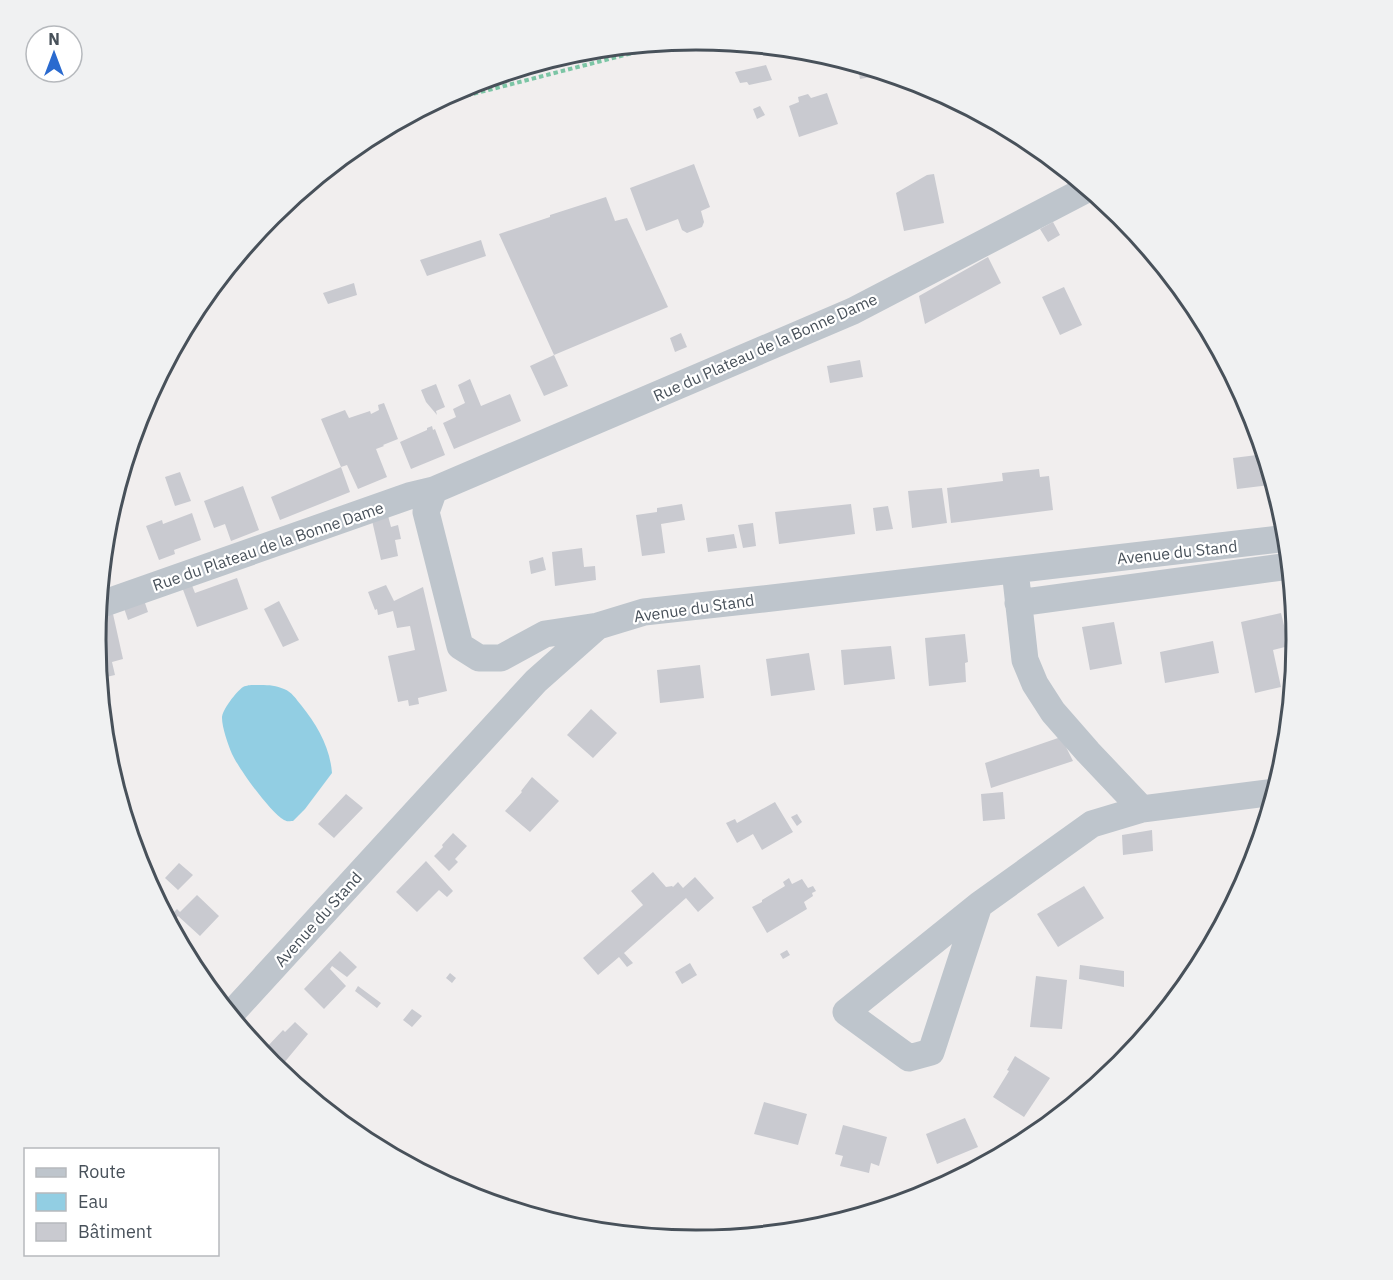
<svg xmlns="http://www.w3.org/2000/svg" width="1393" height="1280" font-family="'IBM Plex Sans',sans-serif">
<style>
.water{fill:#92cee3}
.building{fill:#c9cad0}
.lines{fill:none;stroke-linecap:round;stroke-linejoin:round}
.path{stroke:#7cc5a5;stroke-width:4;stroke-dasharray:4.5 3;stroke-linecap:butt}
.minor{stroke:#bec5cc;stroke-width:27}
.labels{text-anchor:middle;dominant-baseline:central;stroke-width:4.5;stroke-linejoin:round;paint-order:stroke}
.street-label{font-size:16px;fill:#48515a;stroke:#fff}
.rim{fill:none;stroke:#48515a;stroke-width:3}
</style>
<rect width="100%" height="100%" fill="#f1eeee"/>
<path class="water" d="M252 685C262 685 274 684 284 689 292 692 296 699 301 705 317 725 330 747 332 773L305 809 293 821C288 821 288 822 284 820 270 812 239 769 232 754 228 745 222 727 222 718 222 710 236 692 243 687 244 686 250 685 252 685Z"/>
<path class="building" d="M840 58 848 61 853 62 841 65Z
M766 65 772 80 749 85 747 82 740 83 735 72Z
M865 66 886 73V74L860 79 858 68Z
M827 93 838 124 799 137 789 106 799 102 798 97 808 94 811 98Z
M760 106 765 115 757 119 753 109Z
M694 164 710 207 701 211 704 222 702 227 687 233 682 230 678 219 646 231 630 188Z
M934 174 944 223 904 231 896 193 927 175Z
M606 197 615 221 627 218 668 307 554 355 568 386 544 396 530 366 554 355 499 234 550 217V215Z
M1053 222 1060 235 1048 242 1040 229Z
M481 240 486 256 427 276 420 260Z
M988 257 1001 283 925 324 919 296Z
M354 283 357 295 328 304 323 293Z
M1064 287 1082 325 1060 335 1042 297Z
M681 333 687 347 675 352 670 338Z
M860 360 863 377 830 383 827 366Z
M470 379 481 406 510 394 521 421 454 449 443 423 456 417 453 409 465 403 458 385Z
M436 384 445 407 436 411 437 415 426 402 421 390Z
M384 403 398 439 383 445 384 446 376 449 387 477 358 489 347 465 341 467 321 419 345 410 349 418 370 411 371 414 379 410 378 405Z
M432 426 433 430 435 429 445 455 411 469 400 442 427 430V428Z
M1265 454 1270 485 1237 489 1233 458Z
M341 467 350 492 280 520 271 497Z
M1039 469 1040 477 1049 476 1053 510 951 523 947 488 1003 481 1002 473Z
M180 472 191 501 175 506 165 477Z
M243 486 259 530 231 541 225 524 214 528 204 501Z
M942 488 947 523 912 528 908 491Z
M682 504 685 520 661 524 665 553 642 556 636 515 657 512V508Z
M851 504 855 534 779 544 775 512Z
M888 506 893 529 876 531 873 508Z
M387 512 391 527 398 525 401 539 395 540 398 556 381 560 371 516Z
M192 513 201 540 174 550 175 554 159 560 146 526 162 520 163 524Z
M753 523 756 546 743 548 738 525Z
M734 534 737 548 708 552 706 538Z
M582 548 584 567 595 566 596 580 555 586 552 552Z
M543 557 546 570 531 574 529 561Z
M237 578 248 609 197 627 182 587 191 583 195 593Z
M386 585 394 601 423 587 447 691 418 698 419 704 409 706 408 700 398 702 388 656 415 650 410 626 397 628 393 611 378 615 377 609 375 610 368 592Z
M144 600 148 612 128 620 124 608Z
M279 601 299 640 283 647 264 609Z
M1281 613 1289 646 1273 650 1281 687 1255 693 1241 622Z
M113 614 123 659 112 662 115 675 102 678 97 659 96 640 98 618Z
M1114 622 1122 664 1090 670 1082 627Z
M965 634 968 662 965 663 966 682 929 686 925 638Z
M1213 641 1219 673 1165 683 1160 652Z
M891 646 895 679 844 685 841 650Z
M809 653 815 690 771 696 766 659Z
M700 665 704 698 660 703 657 670Z
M591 709 617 733 593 758 567 735Z
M1061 737 1073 761 991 788 985 763Z
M532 777 559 801 530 832 505 811 522 792 521 791Z
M1003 792 1005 819 983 821 981 794Z
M346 794 363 808 334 838 318 824Z
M775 802 793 832 762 850 753 834 737 843 726 823 735 819 737 823Z
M797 814 802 822 797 826 791 817Z
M1152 830 1153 851 1123 855 1122 835Z
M453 833 467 846 455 859 458 862 449 871 434 856 443 847 442 845Z
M426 861 453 891 447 897 439 890 417 912 396 892Z
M179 863 193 875 178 890 165 878Z
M653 872 666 887 672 886 673 887 678 882 683 888 695 877 714 898 698 912 686 898 624 953 633 963 627 967 619 957 598 975 583 958 643 905 631 891Z
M789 878 792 884 802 879 808 888 813 886 816 891 812 893 813 896 804 902 807 909 767 933 752 907 762 902V900L785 886 783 882Z
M1084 886 1104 918 1058 947 1037 914Z
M197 895 219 916 200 936 178 916 176 918 172 914 177 909 180 912Z
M787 950 790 955 783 959 780 954Z
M340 951 357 967 347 977 332 966 330 969 346 986 324 1009 304 989Z
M690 963 697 975 682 984 675 972Z
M1080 965 1124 971V987L1079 979Z
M450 973 456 978 452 983 446 978Z
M1036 976 1067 980 1062 1029 1030 1027Z
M358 986 381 1003 377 1008 355 991Z
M412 1009 422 1016 412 1027 403 1020Z
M295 1022 308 1034 278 1070 265 1058 270 1053 266 1048 283 1030 285 1032Z
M1015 1056 1050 1078 1024 1117 993 1097 1009 1071 1007 1070Z
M764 1102 807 1114 798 1145 754 1134Z
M965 1118 978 1147 937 1164 926 1134Z
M843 1125 887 1137 879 1166 871 1163 869 1173 840 1166 843 1156 835 1154Z"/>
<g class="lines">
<path class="path" d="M430 105 683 40"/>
<path class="minor" d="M1015 570 1025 660 1035 684 1053 712 1088 752 1142 809 1275 792
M1018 603 1290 566
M102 604 409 496 434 490
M598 626 545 634 501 658H479L460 646 426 512 434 490 853 311 1089 188
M979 905 931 1052 909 1058 846 1012 979 905 1092 824 1142 809
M230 1015 536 681 598 626 644 612 763 599 1288 538"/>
</g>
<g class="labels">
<g class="street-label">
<text transform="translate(765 347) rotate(-24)">Rue du Plateau de la Bonne Dame</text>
<text transform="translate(268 546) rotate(-19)">Rue du Plateau de la Bonne Dame</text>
<text transform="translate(1177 552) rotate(-6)">Avenue du Stand</text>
<text transform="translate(694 608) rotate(-8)">Avenue du Stand</text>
<text transform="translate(318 919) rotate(-48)">Avenue du Stand</text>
</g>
</g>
<path d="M0 0H1393V1280H0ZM106 640a590 590 0 1 1 1180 0a590 590 0 1 1-1180 0Z" fill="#f0f1f2" fill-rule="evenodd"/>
<path class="rim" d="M106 640a590 590 0 1 1 1180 0a590 590 0 1 1-1180 0Z"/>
<rect x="24" y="1148" width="195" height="108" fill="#ffffff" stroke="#b6b9bd" stroke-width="1.5"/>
<rect x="36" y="1168" width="30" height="9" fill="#bec5cc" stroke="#b6b9bd" stroke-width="1.5"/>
<text x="78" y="1178" font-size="18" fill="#48515a">Route</text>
<rect x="36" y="1193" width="30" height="18" fill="#92cee3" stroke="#b6b9bd" stroke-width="1.5"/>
<text x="78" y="1208" font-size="18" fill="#48515a">Eau</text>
<rect x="36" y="1223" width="30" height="18" fill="#c9cad0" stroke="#b6b9bd" stroke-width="1.5"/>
<text x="78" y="1238" font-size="18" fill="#48515a">Bâtiment</text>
<g transform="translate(54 54)"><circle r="28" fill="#ffffff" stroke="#b6b9bd" stroke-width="1.5"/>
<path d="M0-4.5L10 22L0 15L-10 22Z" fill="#2a6acf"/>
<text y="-9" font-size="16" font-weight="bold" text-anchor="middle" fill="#48515a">N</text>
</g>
</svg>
